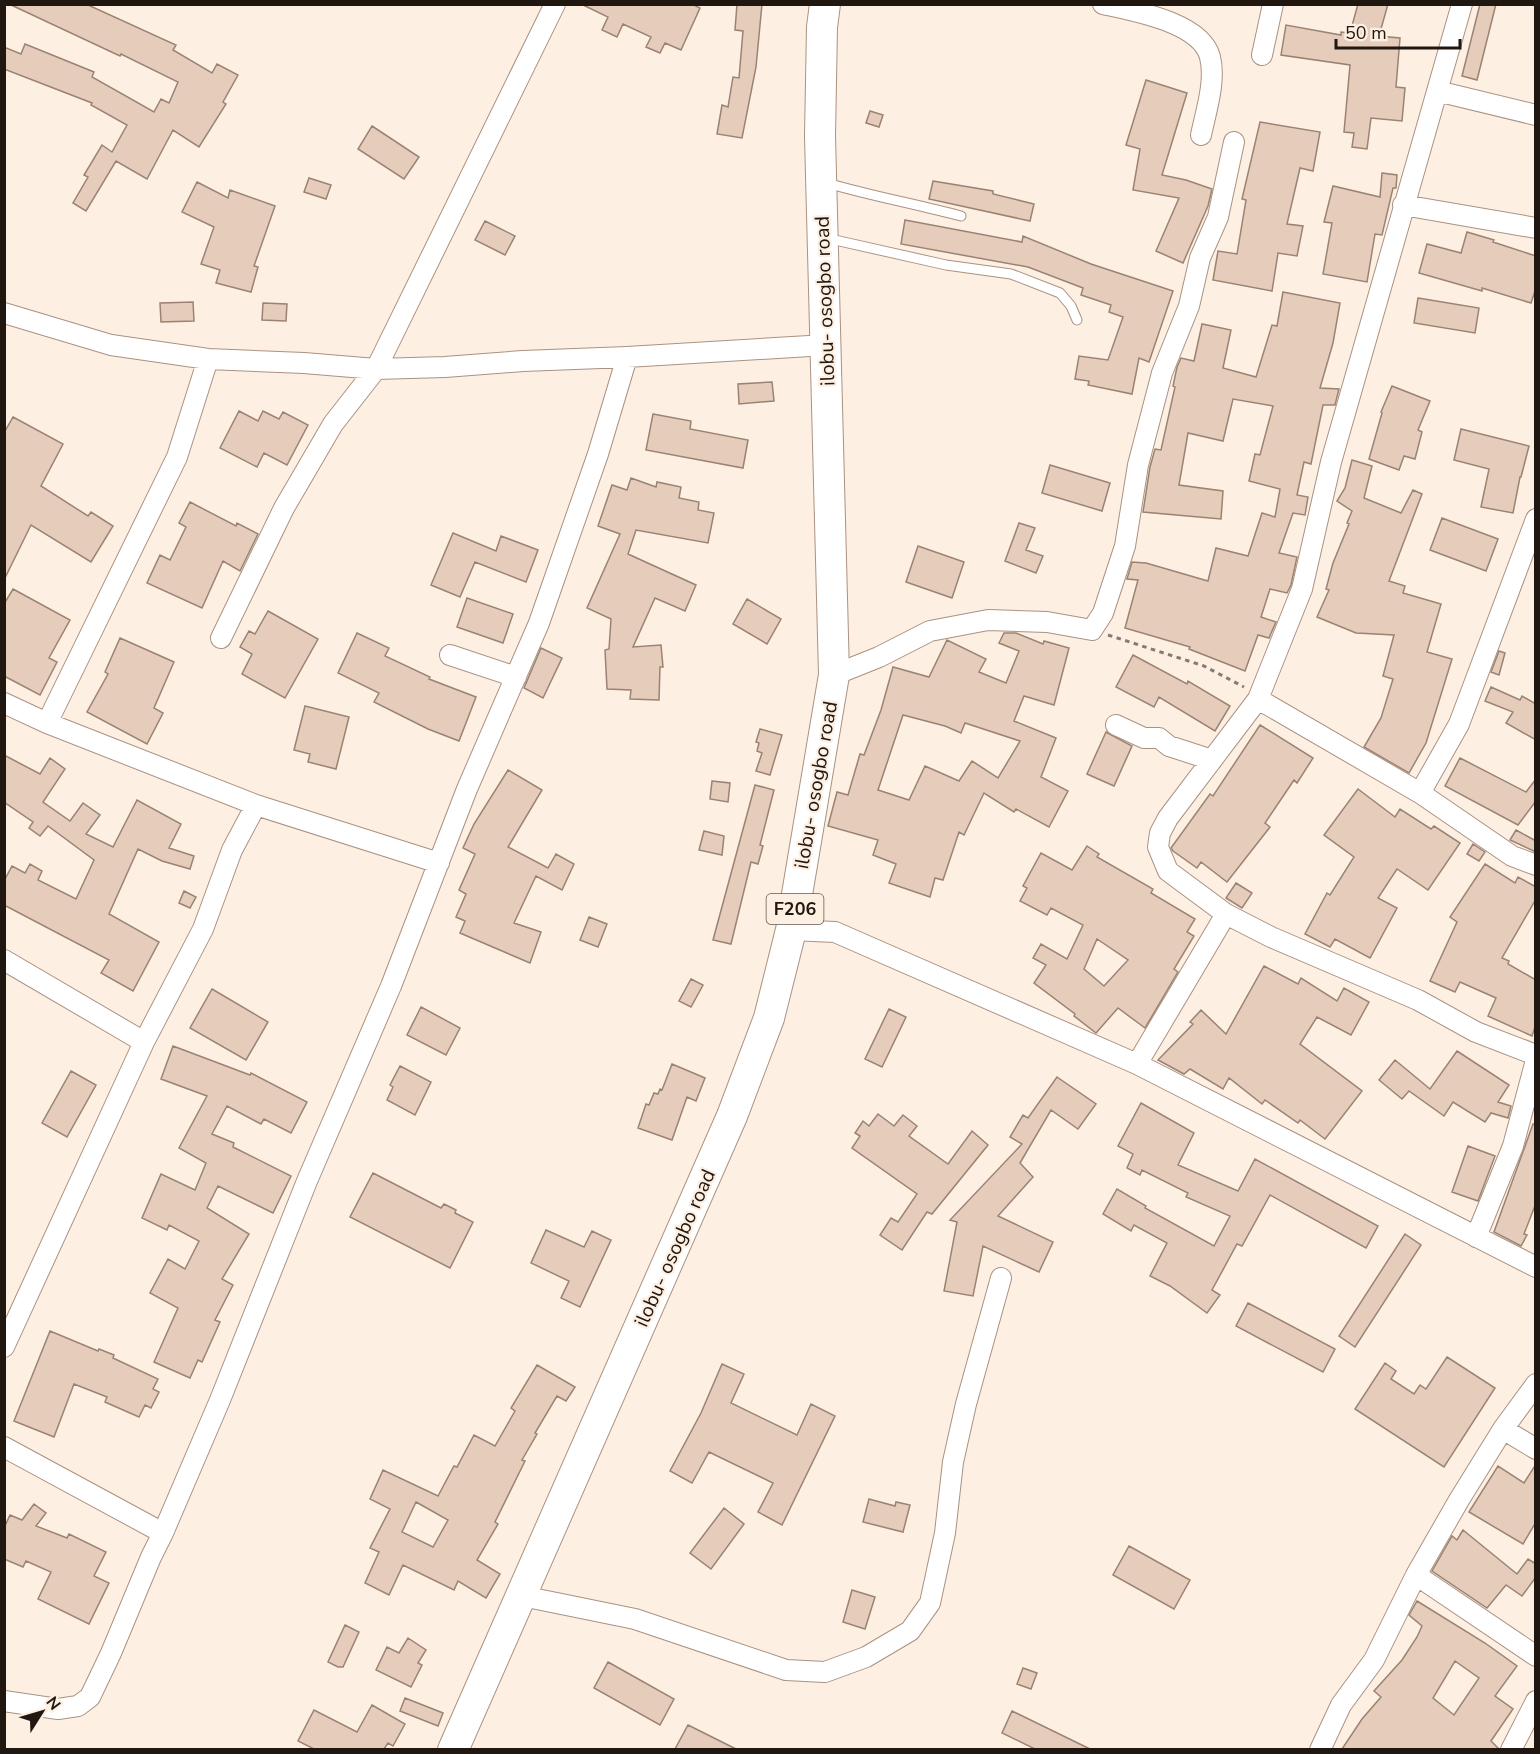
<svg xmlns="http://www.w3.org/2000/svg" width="1540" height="1754" font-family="'Nunito Sans',sans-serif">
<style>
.building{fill:#e6ccba;stroke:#9a8372;stroke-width:1.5;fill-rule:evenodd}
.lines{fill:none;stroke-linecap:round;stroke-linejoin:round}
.service-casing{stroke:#aa9281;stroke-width:11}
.minor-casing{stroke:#aa9281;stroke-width:22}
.primary-casing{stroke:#aa9281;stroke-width:32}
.path{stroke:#867a71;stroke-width:3;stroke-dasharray:4.5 4.5;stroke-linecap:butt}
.service{stroke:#fff;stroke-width:9}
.minor{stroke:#fff;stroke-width:20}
.primary{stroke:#fff;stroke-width:30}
.labels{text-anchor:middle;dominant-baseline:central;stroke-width:4.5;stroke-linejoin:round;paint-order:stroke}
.shield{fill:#feefe3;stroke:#635850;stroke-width:1.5}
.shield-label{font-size:18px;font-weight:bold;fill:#201711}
.street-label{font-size:20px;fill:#201711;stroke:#feefe3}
</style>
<rect width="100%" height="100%" fill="#feefe3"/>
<path class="building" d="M9 4H86L176 45 173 50 212 73 217 64 238 75 223 102 226 104 199 147 173 130 147 179 116 161 86 211 73 203 88 177 84 175 102 145 112 152 127 125 91 105 92 103 4 69V47L21 54 25 44 94 72 92 77 154 112 161 99 169 103 178 82 121 54 120 56Z
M581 4H692L700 8 681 50 665 43 660 53 646 47 651 37 623 24 617 37 602 30 608 17Z
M737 4H762L756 67 742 138 717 134 722 105 728 107 733 77 739 78 743 31 735 30Z
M1358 4H1388L1379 36 1400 38 1396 87 1405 88 1402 121 1371 118 1367 149 1352 147 1354 133 1344 132 1350 65 1281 55 1286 25 1341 35V32L1350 33Z
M1480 4H1496L1477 80 1462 76Z
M1146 80 1187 93 1162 175 1186 180 1212 189 1208 206 1183 263 1156 251 1179 198 1133 190 1140 149 1126 145Z
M870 111 883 115 879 127 866 123Z
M1260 122 1320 132 1313 171 1300 168 1287 224 1303 226 1297 256 1278 253 1272 291 1213 280 1218 251 1237 254 1246 200 1242 199Z
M372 126 419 157 404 179 358 149Z
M1382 173 1397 175 1396 188H1393L1382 235 1375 234 1367 282 1323 274 1332 223 1324 222 1333 186 1380 197Z
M309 178 331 185 326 199 304 192Z
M933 181 993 191V194L1034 204 1030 221 929 199Z
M197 182 228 198 230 190 275 206 254 266 258 267 251 292 216 283 220 270 201 264 214 227 182 212Z
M905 220 1022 242 1023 236 1091 264 1173 291 1149 362 1139 358 1132 394 1088 385 1089 381 1075 379 1079 356 1108 360 1123 317 1109 312 1111 305 1081 295 1083 288 1028 267 901 244Z
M485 221 515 236 505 255 475 240Z
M1467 232 1494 240 1493 242 1536 256V288L1531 303 1482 288V291L1419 273 1427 244 1461 253Z
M1283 292 1340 303 1333 343 1320 388 1339 389 1335 405H1323L1311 464 1304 462 1297 495 1308 497 1305 515 1293 513 1279 553 1297 557 1291 585 1287 593 1270 589 1261 617 1276 622 1269 638 1258 635 1245 671 1189 649 1190 647 1125 628 1138 580 1127 579 1132 562 1146 563 1208 581 1216 548 1248 556 1262 513 1275 517 1280 489 1249 481 1255 454 1260 455 1273 406 1233 399 1223 441 1188 433 1179 485 1223 491 1221 519 1143 512 1150 467 1155 449 1161 450 1175 387 1173 386 1177 367 1181 358 1194 361 1202 324 1231 330 1223 368 1256 377 1272 325 1277 326Z
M1418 298 1479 308 1475 333 1414 323Z
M193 302 194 321 161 322 160 303Z
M263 303 287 304 286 321 262 320Z
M772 382 774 401 739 404 738 384Z
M1392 386 1430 401 1418 430 1422 432 1415 459 1404 456 1399 470 1369 459 1382 413 1381 412Z
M239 411 258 421 263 411 279 419 283 412 308 425 287 465 264 453 257 467 220 448Z
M653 414 691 421 690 429 748 440 743 468 646 450Z
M13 417 63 444 41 486 88 516 91 512 113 526 91 562 31 525 4 580V433Z
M1461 429 1529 446 1521 477H1520L1513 513 1481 507 1489 469 1454 460Z
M1352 460 1372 466 1364 498 1401 513 1413 490 1422 494 1389 581 1405 586 1403 593 1441 604 1427 652 1452 659 1426 743 1409 773 1364 747 1381 718 1393 679 1383 676 1394 635 1356 633 1317 617 1329 590 1326 589 1333 563 1349 524 1347 523 1352 511 1337 501 1345 488Z
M1050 465 1110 483 1102 511 1042 493Z
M631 478 656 487 657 482 681 487 679 498 699 502 698 510 714 513 708 543 636 530 628 554 696 585 685 611 655 598 633 647 661 645 663 667H660L659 700 630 699 631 690 607 689 605 650 609 649 611 619 587 608 620 534 598 526 612 485 627 490Z
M190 502 236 526 237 523 258 534 240 571 223 561 202 608 147 583 160 555 170 560 186 527 179 523Z
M1442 518 1498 539 1486 571 1430 550Z
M1019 523 1035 528 1026 550 1043 556 1036 573 1005 561Z
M453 533 496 551 501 536 538 550 526 582 475 562 460 597 431 585Z
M918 546 964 562 952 598 906 582Z
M13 589 70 620 49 658 57 662 40 695 4 676V604Z
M467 598 513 614 503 643 457 627Z
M747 599 781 619 767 644 733 624Z
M268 611 318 639 285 698 242 674 252 654 240 647 249 631 255 634Z
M357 633 389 648 385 656 430 677 429 679 476 697 459 741 428 729 374 702 379 693 338 673Z
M1004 633H1016L1043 644 1044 641 1069 648 1054 705 1024 696 1014 721 1056 738 1041 777 1068 791 1049 827 1016 809 1014 812 984 793 964 835 959 832 943 880 935 878 930 897 889 883 896 864 873 855 878 840 828 826 837 792 848 795 860 754 864 755 881 710 893 667 929 677 947 640 986 659 979 672 1006 683 1019 651 999 643ZM903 715 945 726 961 733 965 723 1020 741 998 778 972 761 959 781 925 766 909 800 878 790Z
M120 638 174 662 154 708 163 713 147 744 87 712 108 674 105 672Z
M541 648 562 658 543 698 524 688Z
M1499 651 1505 653 1499 675 1491 672Z
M1133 655 1187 684 1188 681 1230 706 1215 731 1159 697 1154 707 1116 687Z
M1491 687 1520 700 1522 696 1536 704V740L1506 723 1513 712 1485 701Z
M305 706 349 717 336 769 308 762 310 754 294 750Z
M1260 725 1313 758 1297 783 1294 780 1265 823 1270 827 1227 882 1201 862 1197 868 1173 851 1171 848 1210 794 1213 796Z
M760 729 782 735 770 775 756 771 762 753 757 751 759 743 756 742Z
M1106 732 1132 746 1114 786 1087 774Z
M4 755 40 774 50 758 65 769 43 802 70 821 83 803 100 815 86 834 113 847 137 800 181 824 169 848 194 856 190 869 162 861 138 849 109 914 159 942 133 991 101 973 109 960 4 905V881L12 866 25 873 30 864 42 871 38 880 76 899 94 860 48 826 40 836 29 828 33 822 4 802Z
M1460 758 1526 792 1536 779V801L1518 825 1445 786Z
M508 770 542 790 508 847 548 868 556 854 574 864 562 890 536 876 514 923 541 932 530 963 460 933 465 921 456 917 466 894 459 890 475 854 463 848 474 824Z
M712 781 730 783 728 802 710 799Z
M755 785 774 790 760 845 763 846 758 864 751 862 731 944 713 940Z
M1358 789 1395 817 1400 809 1431 829 1434 826 1460 843 1428 890 1397 869 1378 898 1397 908 1370 958 1335 939 1330 947 1305 934 1327 893 1330 895 1354 857 1324 835Z
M1516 830 1536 841V852L1510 840Z
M704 831 724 836 722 855 699 850Z
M1473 844 1485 852 1479 861 1467 854Z
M1087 846 1099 854 1097 857 1153 889 1151 893 1195 919 1187 932 1194 936 1174 969 1178 972 1145 1028 1118 1008 1096 1033 1074 1016 1075 1014 1034 983 1046 965 1033 958 1041 944 1067 959 1083 925 1051 908 1047 915 1020 901 1027 888 1023 886 1041 853 1072 870ZM1097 939 1128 960 1104 986 1084 969Z
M1485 864 1515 883 1518 877 1536 887V899L1502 958 1509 961 1508 964 1536 980V1024L1532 1036 1488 1016 1496 998 1460 982 1455 992 1430 981 1457 922 1450 917Z
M1236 883 1252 893 1242 908 1226 898Z
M184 891 196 897 190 908 179 903Z
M589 917 607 924 598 947 580 940Z
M1264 966 1298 984 1301 978 1337 1001 1344 988 1369 1002 1351 1035 1317 1017 1300 1044 1362 1091 1325 1139 1300 1120 1298 1123 1265 1100 1262 1104 1229 1078 1223 1089 1190 1069 1184 1074 1158 1060 1193 1024 1190 1022 1201 1010 1226 1034Z
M691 979 703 985 691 1007 679 1001Z
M212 989 268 1022 246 1060 190 1028Z
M421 1007 460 1028 446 1055 407 1035Z
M889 1009 906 1017 882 1067 865 1059Z
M173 1046 250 1075 251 1073 307 1102 291 1133 264 1119 261 1124 227 1106 212 1134 234 1143 233 1147 291 1176 273 1213 218 1186 207 1208 249 1234 222 1279 233 1285 215 1320 220 1322 202 1362 198 1360 190 1378 154 1362 178 1308 150 1293 168 1259 185 1269 199 1241 169 1225 167 1230 142 1218 161 1174 195 1190 206 1163 179 1148 207 1096 161 1079Z
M1457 1051 1509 1085 1498 1102 1511 1106 1508 1118 1491 1113 1485 1122 1453 1102 1444 1116 1409 1091 1402 1099 1379 1080 1395 1060 1430 1089Z
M672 1064 705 1078 696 1101 687 1097 672 1140 638 1128 646 1104 649 1105 654 1093 658 1094 660 1089 662 1090Z
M400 1066 431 1082 415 1115 387 1100 393 1087 390 1085Z
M71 1071 96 1085 67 1137 42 1123Z
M1057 1077 1096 1104 1078 1129 1051 1110 1020 1163 1033 1177 998 1216 1053 1242 1039 1272 983 1246 973 1296 944 1291 957 1222 950 1220 1022 1144 1010 1137 1023 1115 1028 1118Z
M1141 1103 1194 1133 1178 1165 1238 1191 1255 1159 1378 1226 1366 1248 1270 1195 1242 1246 1237 1244 1212 1290 1220 1295 1207 1313 1170 1286 1150 1276 1167 1243 1134 1225 1131 1231 1103 1214 1117 1189 1146 1206 1145 1208 1214 1246 1230 1216 1186 1197 1188 1193 1142 1170 1140 1175 1127 1168 1133 1154 1118 1146Z
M878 1114 894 1126 903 1115 917 1126 909 1136 948 1164 972 1131 988 1145 932 1214 927 1212 902 1250 880 1235 891 1218 898 1222 917 1194 852 1148 860 1136 855 1133 863 1121 869 1126Z
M1533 1124H1536V1203L1524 1234 1527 1235 1521 1246 1494 1232Z
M1468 1146 1495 1156 1478 1201 1452 1192Z
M373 1173 441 1208 444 1204 456 1210 455 1213 473 1222 450 1268 350 1217Z
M546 1230 584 1247 592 1231 611 1240 580 1307 561 1298 569 1281 531 1263Z
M1405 1234 1421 1245 1355 1347 1339 1336Z
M1248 1303 1335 1349 1323 1372 1236 1326Z
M50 1331 98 1351 99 1349 114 1355 113 1358 158 1379 153 1389 159 1392 151 1408 145 1405 139 1417 105 1402 107 1397 74 1384 54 1437 14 1421Z
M1447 1357 1495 1388 1444 1467 1355 1409 1385 1363 1396 1371 1391 1379 1414 1394 1420 1385 1426 1389Z
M722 1364 744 1374 731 1403 797 1435 811 1404 835 1416 782 1525 758 1512 773 1483 709 1452 692 1483 670 1471 701 1413Z
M537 1365 575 1387 566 1401 557 1396 535 1433 537 1434 522 1460 525 1461 495 1522 498 1524 477 1560 500 1574 486 1598 458 1581 454 1590 403 1565 389 1595 365 1583 379 1552 370 1548 390 1509 370 1499 383 1470 438 1496 454 1466 457 1467 474 1435 495 1446 515 1411 511 1408ZM416 1502 448 1520 433 1547 402 1532Z
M1536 1464V1522L1523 1544 1469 1512 1498 1466 1524 1483Z
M869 1499 895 1506 896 1502 910 1505 903 1532 863 1522Z
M34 1504 46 1513 36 1526 67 1538 69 1534 106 1552 94 1576 109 1583 89 1624 38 1599 51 1572 26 1561 23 1567 4 1559V1528L10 1515 22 1520Z
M724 1508 744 1524 711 1569 690 1553Z
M1463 1530 1517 1574 1528 1559 1536 1564V1577L1522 1596 1506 1585 1487 1608 1432 1571 1452 1536 1457 1540Z
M1129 1546 1190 1580 1174 1609 1113 1575Z
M852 1590 875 1597 865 1629 843 1622Z
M1417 1601 1485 1643 1517 1666 1495 1696 1513 1709 1491 1741 1499 1749H1342L1362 1719 1381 1697 1374 1691 1402 1660 1417 1637 1422 1626 1409 1615ZM1455 1661 1479 1678 1454 1715 1433 1698Z
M345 1625 359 1632 343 1667H338L328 1662Z
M408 1638 426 1650 418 1663 422 1665 411 1687 376 1670 387 1647 399 1653Z
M608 1662 674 1699 660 1725 594 1688Z
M1023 1668 1037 1673 1031 1689 1017 1684Z
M405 1698 443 1713 438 1726 400 1711Z
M372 1705 405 1724 393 1746 388 1743 384 1749H314L298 1741 314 1710 357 1732Z
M1012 1711 1090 1749H1035L1002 1733Z
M688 1725 736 1749H675Z"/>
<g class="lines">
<defs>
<path id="service" d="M827 183C871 196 916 204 961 216
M826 238 946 265 1011 274 1060 293 1071 306 1077 320"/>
<path id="minor" d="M1103 4C1133 11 1201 22 1210 57 1216 81 1206 111 1201 135
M1262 55 1273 4
M1437 91 1536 115
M1403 205 1536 228
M4 313 111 345 208 359 304 363 376 369 445 367 523 361 627 357 826 345
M221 638 284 508 333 424 376 369 555 4
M450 655 516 677
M834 675 879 657 930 631 988 620 1047 622 1092 630 1103 613 1125 546 1138 465 1162 373 1189 306 1200 258 1218 217 1234 142
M1258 699 1420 793 1512 856 1536 865
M4 703 47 723 256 805 439 863
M47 723 177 457 208 359
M1116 725 1144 738H1159L1169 746 1212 760
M1420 793 1459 724 1536 519
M1226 914 1271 937 1418 1000 1476 1032 1536 1055
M791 930 835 932 1137 1064 1536 1267
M4 960 144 1042 203 929 232 850 256 805
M1137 1064 1226 914 1168 871 1158 847 1160 833 1168 818 1258 699 1302 589 1331 462 1462 4
M1476 1237 1513 1146 1536 1060
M4 1347 144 1042
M1503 1429 1536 1449
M4 1447 163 1533
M1416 1575 1536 1656
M522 1596 635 1619 786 1670 825 1672 866 1657 910 1631 930 1603 945 1533 953 1462 966 1404 1001 1278
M4 1701 58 1709 78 1706 90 1697 111 1653 151 1557 163 1533 220 1400 307 1181 391 986 467 789 539 623 598 454 627 357
M1320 1750 1341 1705 1374 1660 1416 1575 1459 1500 1503 1429 1536 1384
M1511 1750 1536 1701"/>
<path id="primary" d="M453 1750 732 1116 769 1018 791 930 834 675 820 136 822 27 825 4"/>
</defs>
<use href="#service" class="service-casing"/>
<use href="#minor" class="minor-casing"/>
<use href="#primary" class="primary-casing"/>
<path class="path" d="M1108 635 1204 666 1244 687"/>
<use href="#service" class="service"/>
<use href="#minor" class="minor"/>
<use href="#primary" class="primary"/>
</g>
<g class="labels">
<rect class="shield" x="766.5" y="894" width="57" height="30" rx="4.5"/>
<g class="shield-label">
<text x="795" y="909">F206</text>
</g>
<g class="street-label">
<text transform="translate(825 301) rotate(-92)">ilobu- osogbo road</text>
<text transform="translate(816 785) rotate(-80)">ilobu- osogbo road</text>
<text transform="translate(675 1248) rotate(-66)">ilobu- osogbo road</text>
</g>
</g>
<rect width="1540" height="1754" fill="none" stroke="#201711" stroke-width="12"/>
<g transform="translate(42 1712) rotate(53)" stroke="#feefe3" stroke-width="4.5" paint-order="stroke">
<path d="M0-4.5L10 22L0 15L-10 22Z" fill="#201711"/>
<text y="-9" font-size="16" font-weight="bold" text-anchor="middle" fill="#201711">N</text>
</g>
<path d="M1336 39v9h124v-9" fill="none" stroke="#201711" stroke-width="3"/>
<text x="1345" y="39" font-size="18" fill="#201711" stroke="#feefe3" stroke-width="4.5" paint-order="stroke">50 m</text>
</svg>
